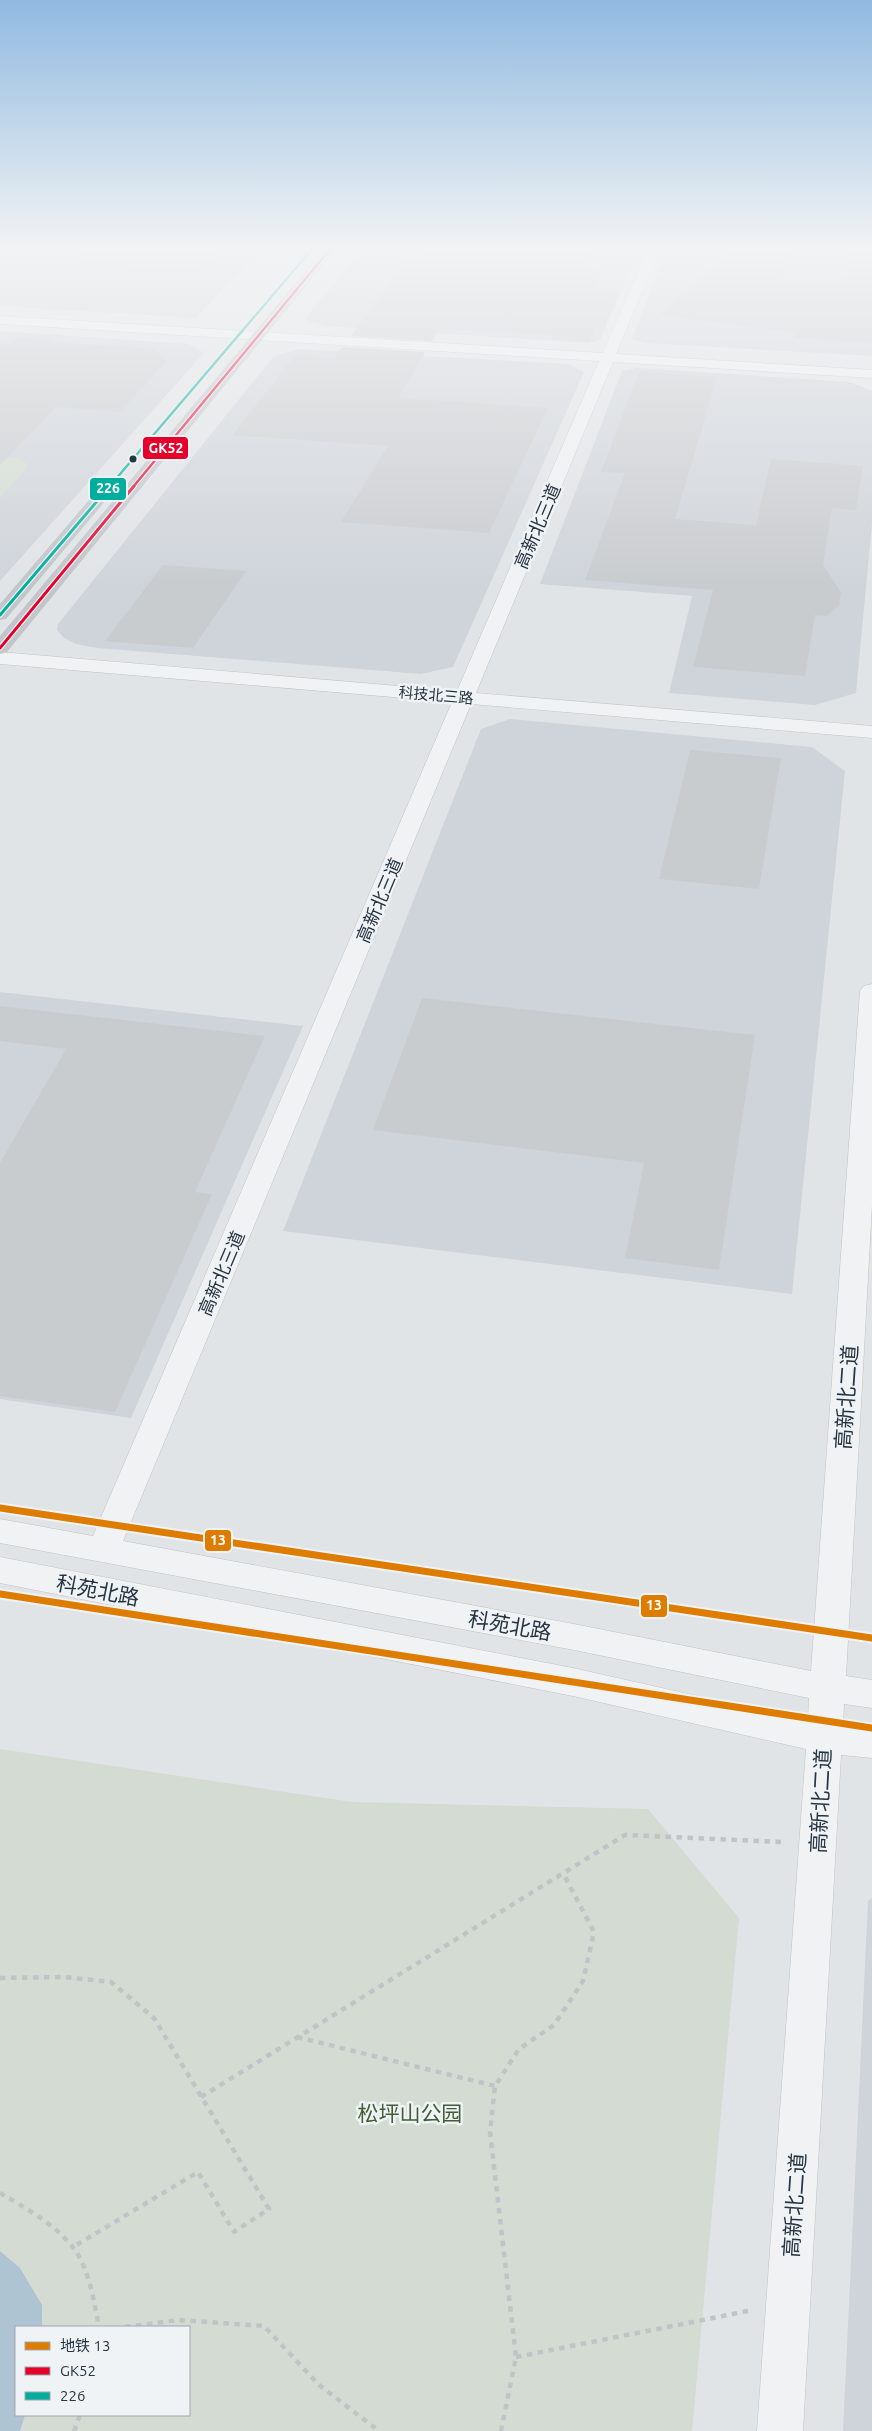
<svg xmlns="http://www.w3.org/2000/svg" width="872" height="2431" font-family="Ubuntu,'Noto Sans SC',sans-serif">
<style>
.built{fill:#cfd4da}
.green{fill:#d3dbd2;fill-rule:evenodd}
.water{fill:#aec4d3}
.building{fill:#c9cccf}
.lines{fill:none;stroke-linecap:round;stroke-linejoin:round}
.tertiary-casing{stroke:#bfc2c5;stroke-width:1}
.path{stroke:#c0c4c7;stroke-width:4.5;stroke-dasharray:5.5 5.5;stroke-linecap:butt}
.tertiary{fill:#f1f2f3;fill-rule:evenodd}
.secondary{fill:#c2c5c9;fill-rule:evenodd}
.bus-1-far1-casing{stroke:#eff3f6;stroke-width:4.5}
.bus-1-casing{stroke:#eff3f6;stroke-width:5.5}
.bus-2-far1-casing{stroke:#eff3f6;stroke-width:4.5}
.bus-2-casing{stroke:#eff3f6;stroke-width:5.5}
.bus-1-far1{stroke:#e4002b;stroke-width:2.5}
.bus-1{stroke:#e4002b;stroke-width:3}
.bus-2-far1{stroke:#01ad9c;stroke-width:2.5}
.bus-2{stroke:#01ad9c;stroke-width:3}
.metro-1-casing{stroke:#eff3f6;stroke-width:11}
.metro-1{stroke:#de7c00;stroke-width:7}
.bus-dot{fill:#273441;stroke:#eff3f6;stroke-width:2}
.labels{text-anchor:middle;dominant-baseline:central;stroke-width:5;stroke-linejoin:round;paint-order:stroke}
.far-street-label{font-size:15px;fill:#273441;stroke:#eff3f6}
.street-label{font-size:18px;fill:#273441;stroke:#eff3f6}
.near-street-label{font-size:21px;fill:#273441;stroke:#eff3f6}
.near-park-label{font-size:21px;fill:#415d34;stroke:#eff3f6}
.line-badge{stroke:#eff3f6;stroke-width:2}
.badge-label{font-size:14px;text-anchor:middle;font-weight:bold;fill:#fff}
</style>
<rect width="100%" height="100%" fill="#e1e4e7"/>
<path class="built" d="M0 248H261L196 318 0 306Z
M362 248H614L639 249 600 340 588 343 326 326 309 321 306 318Z
M667 248H872V356L644 343 632 339Z
M0 331 189 344 204 353 0 581Z
M299 349 568 364 584 372 453 667 421 674 97 648 76 644 64 638 57 630 58 624 274 356Z
M637 368 850 382 872 391V524L856 693 815 705 669 693 692 596 540 584 622 371Z
M510 719 812 747 845 771 792 1294 283 1231 481 729Z
M0 992 303 1026 131 1418 0 1399Z
M872 1898V2431H843L868 1901Z"/>
<path class="green" d="M0 457 17 458 28 464 26 469 0 497Z
M0 1749 352 1802 648 1809 739 1918 692 2431H0ZM16 2327H189V2415H16Z"/>
<path class="water" d="M0 2251 20 2268 42 2305V2327H16V2415H25L20 2431H0Z"/>
<path class="building" d="M84 248H228L200 276 83 269Z
M736 248H790L782 280 845 283 852 248H872V343L794 338 795 333 660 315Z
M428 249 594 254 589 264 596 265 594 269 603 270 592 292 619 294 604 329 596 328 590 342 551 339 553 335 439 329 432 341 351 336 408 259 414 255H423Z
M16 338 53 340 50 342 154 349 167 361 120 412 56 407 0 465V343L10 344Z
M342 347 425 352 398 398 548 408 489 533 341 522 388 446 233 435 295 355 334 358Z
M639 372 717 377 675 519 756 525 771 459 863 466 856 510 832 508 823 565 841 592 839 605 827 616 815 615 805 676 693 667 713 590 585 580 625 473 601 472Z
M163 565 246 571 193 648 105 641Z
M690 750 781 758 759 889 659 879Z
M422 998 755 1035 719 1270 625 1258 644 1163 373 1130Z
M0 1006 265 1036 195 1192 212 1194 115 1412 0 1396V1163L66 1049 0 1041Z"/>
<g class="lines">
<defs>
<path id="tertiary" d="M648 248H660L616 354 872 370V378L613 362 476 693 872 726V738L471 704 123 1541 574 1624 811 1671 860 991 864 986 872 984V1205L846 1676 872 1680V1708L844 1704 843 1726 872 1728V1758L841 1755 803 2431H757L806 1749 573 1696 0 1583V1557L573 1668 808 1721 809 1698 574 1650 0 1543V1519L93 1536 452 702 0 664V652L457 691 599 361 0 324V316L603 353Z"/>
</defs>
<use href="#tertiary" class="tertiary-casing"/>
<path class="path" d="M0 1978 64 1977 111 1982 154 2018 269 2209 234 2232 198 2172 73 2247
M297 2037 495 2086
M201 2097 625 1835 782 1842
M0 2193C26 2208 60 2227 77 2253 90 2274 94 2302 99 2327
M125 2327 179 2320 264 2326 319 2385 379 2431
M516 2357 748 2311
M74 2431 80 2415
M501 2431 516 2357 490 2132 495 2086 519 2049 554 2025 583 1981 594 1932 563 1873"/>
<use href="#tertiary" class="tertiary"/>
<path class="secondary" d="M325 248H337L7 652 0 654V636Z
M96 497 102 499 104 502 102 505 6 619 0 620V604L90 499Z"/>
<defs>
<path id="bus-1-far1" d="M133 487 331 248"/>
<path id="bus-1" d="M0 648 134 486"/>
<path id="bus-2-far1" d="M109 487 313 248"/>
<path id="bus-2" d="M0 615 110 486"/>
</defs>
<use href="#bus-1-far1" class="bus-1-far1-casing"/>
<use href="#bus-1" class="bus-1-casing"/>
<use href="#bus-2-far1" class="bus-2-far1-casing"/>
<use href="#bus-2" class="bus-2-casing"/>
<use href="#bus-1-far1" class="bus-1-far1"/>
<use href="#bus-1" class="bus-1"/>
<use href="#bus-2-far1" class="bus-2-far1"/>
<use href="#bus-2" class="bus-2"/>
<defs>
<path id="metro-1" d="M0 1508 872 1638
M0 1594 872 1728"/>
</defs>
<use href="#metro-1" class="metro-1-casing"/>
<use href="#metro-1" class="metro-1"/>
</g>
<linearGradient id="sky" x2="0" y2="1"><stop stop-color="#91bae0"/><stop offset="0.42" stop-color="#f2f3f4"/><stop offset="1" stop-color="#f2f3f4" stop-opacity="0"/></linearGradient>
<rect width="872" height="588" fill="url(#sky)"/>
<circle class="bus-dot" cx="133" cy="459" r="4.5"/>
<g class="labels">
<g class="far-street-label">
<text transform="translate(436 695) rotate(5)">科技北三路</text>
</g>
<g class="street-label">
<text transform="translate(537 526) rotate(-67)">高新北三道</text>
<text transform="translate(379 900) rotate(-67)">高新北三道</text>
<text transform="translate(221 1273) rotate(-67)">高新北三道</text>
</g>
<g class="near-street-label">
<text transform="translate(846 1397) rotate(-86)">高新北二道</text>
<text transform="translate(98 1590) rotate(11)">科苑北路</text>
<text transform="translate(510 1625) rotate(10)">科苑北路</text>
<text transform="translate(820 1801) rotate(-87)">高新北二道</text>
<text transform="translate(794 2205) rotate(-86)">高新北二道</text>
</g>
<g class="near-park-label">
<text x="410" y="2113">松坪山公园</text>
</g>
</g>
<g class="line-badge">
<rect x="142" y="436" width="47" height="24" rx="5" fill="#e4002b"/>
<rect x="89" y="477" width="38" height="24" rx="5" fill="#01ad9c"/>
<rect x="204" y="1529" width="28" height="23" rx="5" fill="#de7c00"/>
<rect x="640" y="1594" width="28" height="24" rx="5" fill="#de7c00"/>
</g>
<g class="badge-label">
<text x="166" y="453">GK52</text>
<text x="108" y="493">226</text>
<text x="218" y="1545">13</text>
<text x="654" y="1610">13</text>
</g>
<rect x="15" y="2326" width="175" height="90" fill="#eff3f6" stroke="#9fa7ae"/>
<rect x="25" y="2342" width="25" height="8" fill="#de7c00" stroke="#9fa7ae"/>
<text x="60" y="2351" font-size="15" fill="#273441">地铁 13</text>
<rect x="25" y="2367" width="25" height="8" fill="#e4002b" stroke="#9fa7ae"/>
<text x="60" y="2376" font-size="15" fill="#273441">GK52</text>
<rect x="25" y="2392" width="25" height="8" fill="#01ad9c" stroke="#9fa7ae"/>
<text x="60" y="2401" font-size="15" fill="#273441">226</text>
</svg>
